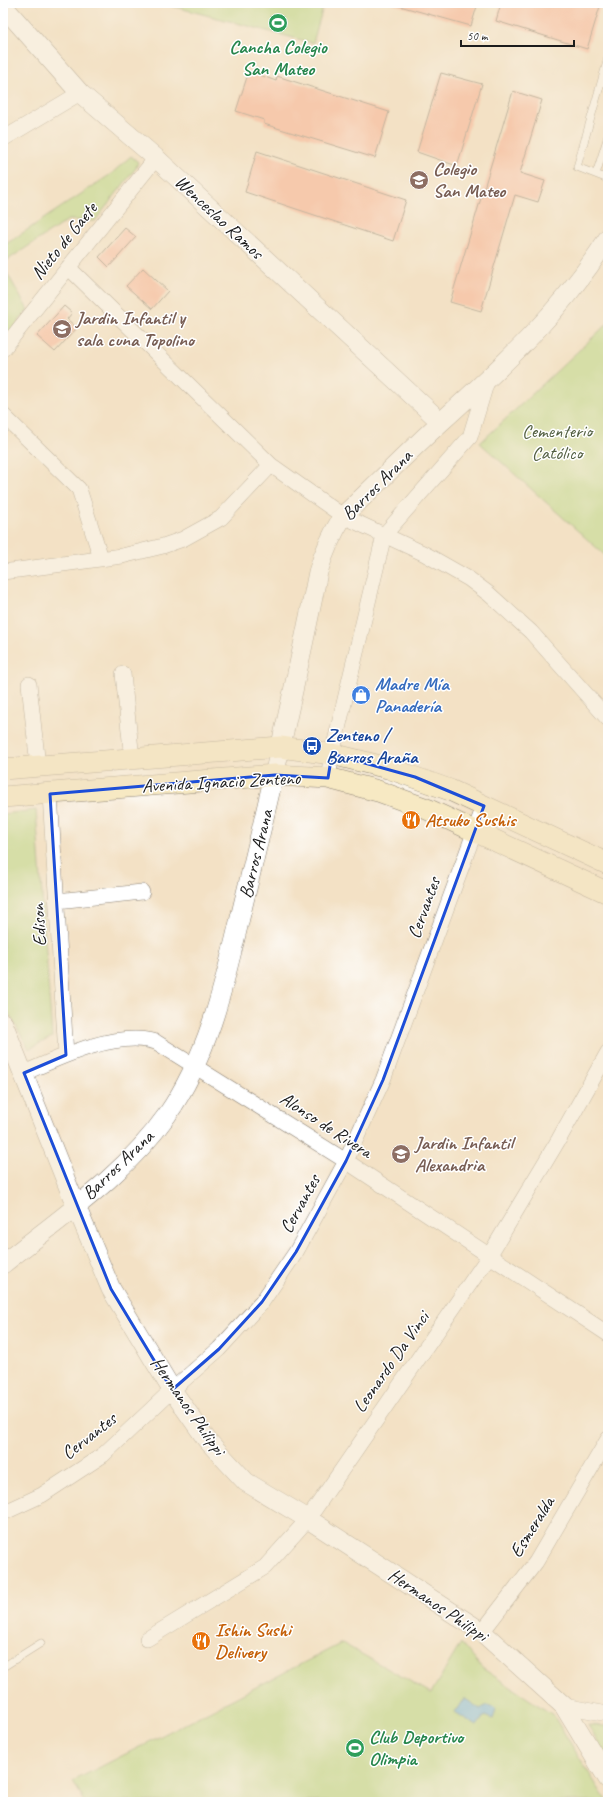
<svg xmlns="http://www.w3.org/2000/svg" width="611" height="1805" font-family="Caveat,sans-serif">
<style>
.green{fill:#b3d983;stroke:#687a50}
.water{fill:#6ab7e4;stroke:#436a80}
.building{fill:#fbab8e}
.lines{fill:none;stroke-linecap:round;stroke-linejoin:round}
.service-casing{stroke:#887e70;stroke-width:8}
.minor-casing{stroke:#887e70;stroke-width:16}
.tertiary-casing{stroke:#887e70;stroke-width:20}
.secondary-casing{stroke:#887e70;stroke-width:22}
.service{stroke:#fff;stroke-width:7}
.minor{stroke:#fff;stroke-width:15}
.tertiary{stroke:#fff;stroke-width:19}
.secondary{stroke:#f7e9c3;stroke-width:21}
.marked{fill:none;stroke:#1d4ed8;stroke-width:3;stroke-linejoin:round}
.labels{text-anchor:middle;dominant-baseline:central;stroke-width:3;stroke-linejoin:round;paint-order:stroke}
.leisure-label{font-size:19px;font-weight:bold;fill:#27864d;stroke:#fff}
.education-label{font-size:19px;font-weight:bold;fill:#785e54;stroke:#fff;text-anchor:start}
.street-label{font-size:19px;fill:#1c1c1c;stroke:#fff}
.park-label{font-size:19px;fill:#515e40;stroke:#fff}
.shop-label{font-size:19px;font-weight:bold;fill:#366cbe;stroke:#fff;text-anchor:start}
.transit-label{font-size:19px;font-weight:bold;fill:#164399;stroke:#fff;text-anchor:start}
.food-label{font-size:19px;font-weight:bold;fill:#c56008;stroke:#fff;text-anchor:start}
</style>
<rect width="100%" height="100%" fill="#fff"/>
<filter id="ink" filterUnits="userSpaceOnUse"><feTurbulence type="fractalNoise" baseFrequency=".025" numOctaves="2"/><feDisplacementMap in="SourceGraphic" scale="8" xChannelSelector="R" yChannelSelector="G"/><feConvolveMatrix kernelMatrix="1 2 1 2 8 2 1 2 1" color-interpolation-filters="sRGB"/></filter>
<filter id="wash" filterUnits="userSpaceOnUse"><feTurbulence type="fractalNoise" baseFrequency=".012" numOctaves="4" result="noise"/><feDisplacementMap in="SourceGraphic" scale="16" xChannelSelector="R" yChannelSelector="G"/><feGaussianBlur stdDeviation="0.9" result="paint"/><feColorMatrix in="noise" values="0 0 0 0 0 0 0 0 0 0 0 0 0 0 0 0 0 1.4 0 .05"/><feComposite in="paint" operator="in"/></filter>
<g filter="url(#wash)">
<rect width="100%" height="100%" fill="#f3e1c5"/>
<path class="green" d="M160 3H324L313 43Z
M131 156 138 162 136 168 95 221 68 220 3 263V246L111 174Z
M3 266 28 310 3 341Z
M608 323V558L480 443Z
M36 810 52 1037 29 1049 3 1003V814Z
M342 1643 431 1693 461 1643 482 1668 553 1715 607 1802H85L73 1781Z
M588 1725 608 1726V1761Z"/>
<path class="water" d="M464 1698 480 1709C487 1705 491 1703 496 1710L493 1719 484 1716 477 1726 455 1712Z"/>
<g id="blocks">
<path class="building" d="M389 3H478L471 26Z
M501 3H601L587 49 496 21Z
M249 71 276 81 277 76 389 112 375 158 264 124V120L236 111Z
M441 73 482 84 457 166 417 152Z
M513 91 542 100 520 173 545 181 538 202 515 195 481 311 450 302Z
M257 151 406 200 393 241 245 192Z
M125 228 136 237 109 267 99 257Z
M143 268 168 291 152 309 126 286Z
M64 306 72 313 67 319 77 328 55 352 37 336Z"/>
</g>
</g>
<g filter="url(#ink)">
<use href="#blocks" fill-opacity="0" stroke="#887e70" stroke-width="1"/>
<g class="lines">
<defs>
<path id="service" d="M608 58 577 167 608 179
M596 174 608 136
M3 1667 41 1643"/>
<path id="minor" d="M3 139 80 93
M69 268 271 465 343 516 425 554 469 579 489 594 531 632 608 719
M3 349 156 158
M3 415 79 489 101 558
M3 572 122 556 163 546 183 539 221 518 271 465
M123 674 132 759
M29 684 38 766
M328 778 332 754 384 535 470 437 487 381
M50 794 66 1055
M57 901 142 892
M24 1073C60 1057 117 1030 156 1042L346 1161 608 1334
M3 1513 42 1495 103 1455 172 1390 219 1349 262 1302 296 1252 346 1161 383 1080 484 806
M482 1632 536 1562 608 1439
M147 1639 265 1567 308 1519 489 1256 559 1139 608 1052
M564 1706 608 1714"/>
<path id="tertiary" d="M3 6 80 93 156 158 441 422
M3 1023 76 1206 111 1289 172 1390 207 1440 246 1482 308 1519 482 1632 564 1706 608 1779
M3 1264C60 1218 124 1176 167 1115 213 1049 227 970 246 893 272 786 297 679 318 572 324 552 332 534 343 516 376 485 408 452 441 422 504 365 562 311 608 238"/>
<path id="secondary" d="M3 769 280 747 332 754 388 768 450 790 608 864
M3 797 275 775 328 778 378 791 427 809 608 893"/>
</defs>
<use href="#service" class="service-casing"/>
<use href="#minor" class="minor-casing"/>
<use href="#tertiary" class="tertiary-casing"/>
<use href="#secondary" class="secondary-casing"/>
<use href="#service" class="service"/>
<use href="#minor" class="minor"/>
<use href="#tertiary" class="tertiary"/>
<use href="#secondary" class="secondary"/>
</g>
</g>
<path d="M0 0H611V1805H0ZM332 754 415 777 484 806 383 1080 346 1161 296 1252 262 1302 219 1349 172 1390 111 1289 24 1073 66 1055 50 794 275 775 328 778Z" fill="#f3e1c5" fill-opacity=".55" fill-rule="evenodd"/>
<path class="marked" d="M332 754 415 777 484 806 383 1080 346 1161 296 1252 262 1302 219 1349 172 1390 111 1289 24 1073 66 1055 50 794 275 775 328 778Z"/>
<defs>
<symbol id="stadium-disc" viewBox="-11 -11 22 22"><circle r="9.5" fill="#2e9e5b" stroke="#fff"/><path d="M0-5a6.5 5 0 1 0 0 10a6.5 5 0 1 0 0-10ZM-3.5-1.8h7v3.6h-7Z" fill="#fff"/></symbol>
<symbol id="school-disc" viewBox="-11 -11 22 22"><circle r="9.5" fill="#8d6e63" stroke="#fff"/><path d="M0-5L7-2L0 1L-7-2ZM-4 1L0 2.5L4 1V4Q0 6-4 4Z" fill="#fff"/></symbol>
<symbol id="shop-disc" viewBox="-11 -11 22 22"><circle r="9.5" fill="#3f7fe0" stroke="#fff"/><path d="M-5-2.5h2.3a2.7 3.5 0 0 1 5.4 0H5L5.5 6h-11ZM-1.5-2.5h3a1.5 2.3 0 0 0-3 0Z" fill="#fff"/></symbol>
<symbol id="bus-disc" viewBox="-11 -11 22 22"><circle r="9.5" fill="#1a4fb4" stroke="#fff"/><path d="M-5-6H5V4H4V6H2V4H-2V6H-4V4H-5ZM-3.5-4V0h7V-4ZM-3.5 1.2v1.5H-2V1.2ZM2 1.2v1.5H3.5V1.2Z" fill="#fff"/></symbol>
<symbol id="restaurant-disc" viewBox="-11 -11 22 22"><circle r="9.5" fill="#e8710a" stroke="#fff"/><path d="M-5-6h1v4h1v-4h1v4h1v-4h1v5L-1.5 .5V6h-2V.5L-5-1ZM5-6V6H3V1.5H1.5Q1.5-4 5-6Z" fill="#fff"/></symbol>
</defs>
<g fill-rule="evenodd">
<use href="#stadium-disc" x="267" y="12" width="22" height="22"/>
<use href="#school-disc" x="408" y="169" width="22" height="22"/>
<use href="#school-disc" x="51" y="318" width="22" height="22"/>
<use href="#shop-disc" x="350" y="684" width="22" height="22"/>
<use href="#bus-disc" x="301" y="735" width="22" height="22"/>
<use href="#restaurant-disc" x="400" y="809" width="22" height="22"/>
<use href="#school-disc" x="390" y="1143" width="22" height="22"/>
<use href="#restaurant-disc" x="190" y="1630" width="22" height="22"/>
<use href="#stadium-disc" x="344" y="1737" width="22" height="22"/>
</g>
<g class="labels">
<g class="leisure-label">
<text x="278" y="47">Cancha Colegio<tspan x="278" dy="22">San Mateo</tspan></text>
<text x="369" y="1737" text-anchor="start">Club Deportivo<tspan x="369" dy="22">Olimpia</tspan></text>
</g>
<g class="education-label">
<text x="433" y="169">Colegio<tspan x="433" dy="22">San Mateo</tspan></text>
<text x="76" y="318">Jardin Infantil y<tspan x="76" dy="22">sala cuna Topolino</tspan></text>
<text x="415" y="1143">Jardin Infantil<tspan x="415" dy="22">Alexandria</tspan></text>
</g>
<g class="street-label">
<text transform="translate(219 217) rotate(43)">Wenceslao Ramos</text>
<text transform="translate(64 241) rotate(-51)">Nieto de Gaete</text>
<text transform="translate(377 485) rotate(-45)">Barros Arana</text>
<text transform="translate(221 782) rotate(-3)">Avenida Ignacio Zenteno</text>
<text transform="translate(256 854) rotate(-76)">Barros Arana</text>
<text transform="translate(424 908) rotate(-70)">Cervantes</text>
<text transform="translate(39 925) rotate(-93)">Edison</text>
<text transform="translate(326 1125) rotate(33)">Alonso de Rivera</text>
<text transform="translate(118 1165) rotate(-44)">Barros Arana</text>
<text transform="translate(300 1204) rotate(-61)">Cervantes</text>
<text transform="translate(391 1362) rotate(-55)">Leonardo Da Vinci</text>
<text transform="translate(188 1406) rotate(55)">Hermanos Philippi</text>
<text transform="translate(89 1436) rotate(-38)">Cervantes</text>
<text transform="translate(532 1527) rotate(-58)">Esmeralda</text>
<text transform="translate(438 1605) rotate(34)">Hermanos Philippi</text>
</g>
<g class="park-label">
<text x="557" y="431">Cementerio<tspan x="557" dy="22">Católico</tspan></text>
</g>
<g class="shop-label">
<text x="375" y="684">Madre Mía<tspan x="375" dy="22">Panadería</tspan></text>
</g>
<g class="transit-label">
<text x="326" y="735">Zenteno /<tspan x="326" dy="22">Barros Araña</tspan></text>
</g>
<g class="food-label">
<text x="425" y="820">Atsuko Sushis</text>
<text x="215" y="1630">Ishin Sushi<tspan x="215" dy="22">Delivery</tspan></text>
</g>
</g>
<rect width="611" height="1805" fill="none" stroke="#fff" stroke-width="16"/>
<path d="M461 40v6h113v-6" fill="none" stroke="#1c1c1c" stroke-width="2"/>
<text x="467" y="40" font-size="12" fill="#1c1c1c" stroke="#ffffff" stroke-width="3" paint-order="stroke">50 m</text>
</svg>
